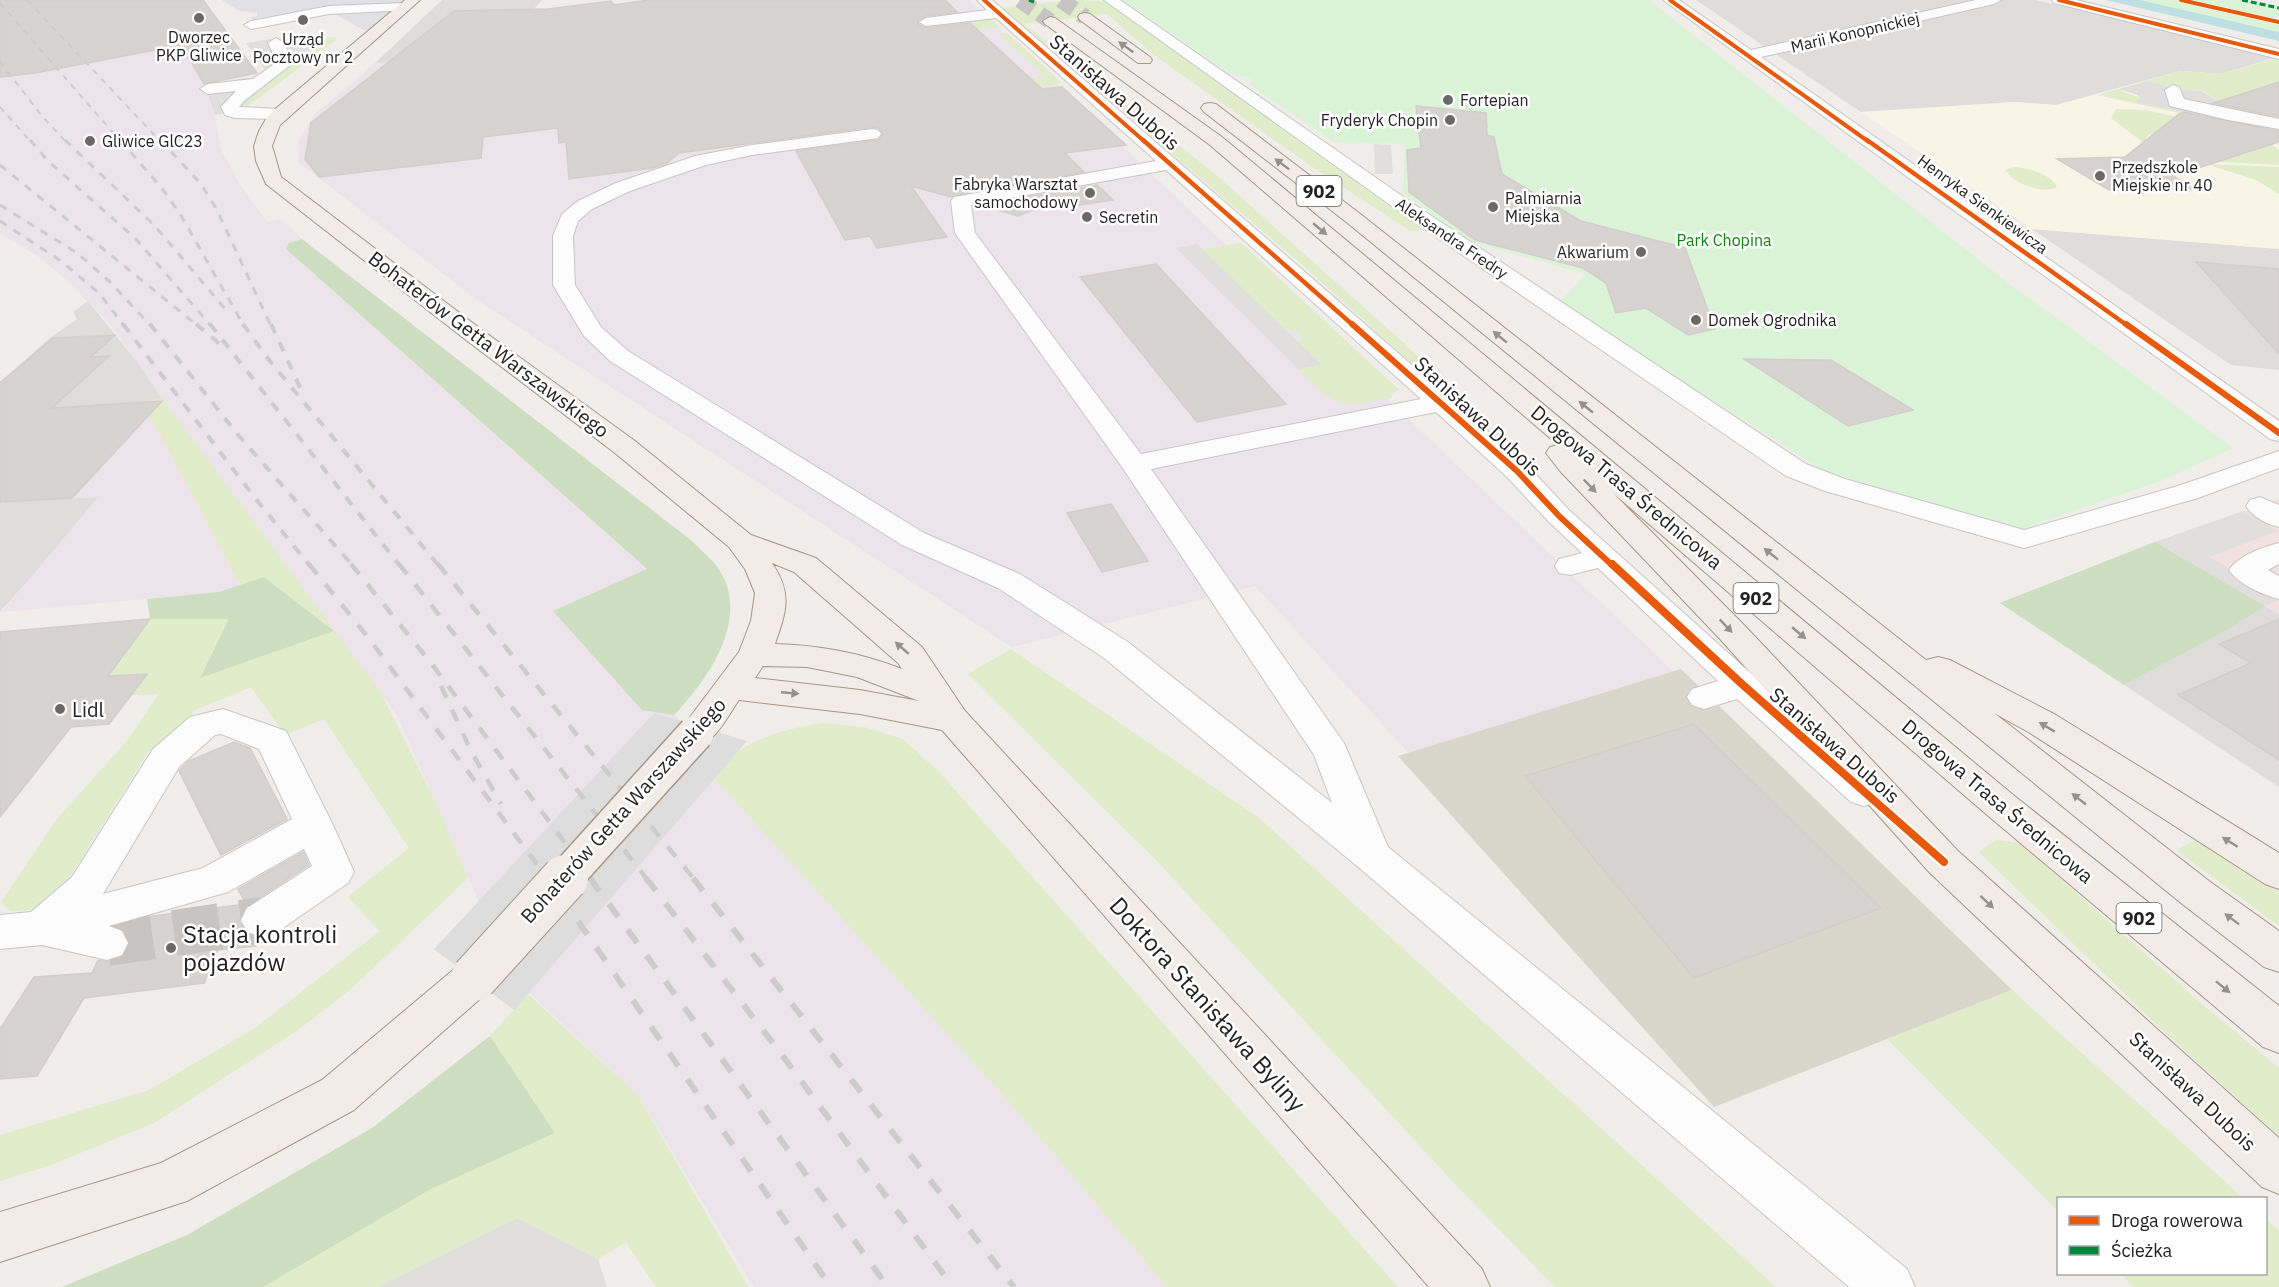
<svg xmlns="http://www.w3.org/2000/svg" width="2279" height="1287" font-family="'IBM Plex Sans',sans-serif">
<style>
.residential{fill:#dfdddc}
.commercial{fill:#f1e1e1}
.industrial{fill:#ede3ea}
.education{fill:#f8f5e7}
.construction{fill:#d9d7cc}
.grass{fill:#e1ecca}
.forest{fill:#cedec0}
.park{fill:#dbf4d7}
.parking{fill:#e0dfde}
.plaza{fill:#e1e1e5}
.water{fill:#bee0e2}
.pier{fill:#dedddd}
.building{fill:#d7d3d1;stroke:#d3cecb;stroke-width:1.5}
.lines{fill:none;stroke-linecap:round;stroke-linejoin:round}
.minor-tunnel{stroke:#c7c4c2;stroke-width:46;stroke-dasharray:46 22;stroke-linecap:butt}
.major-tunnel{stroke:#c7c4c2;stroke-width:16;stroke-dasharray:16 8;stroke-linecap:butt}
.minor-casing{stroke:#c7c6c5;stroke-width:2}
.major-casing{stroke:#a79886;stroke-width:2}
.minor{fill:#fdfcfc;fill-rule:evenodd}
.major{fill:#f2ebe7;fill-rule:evenodd}
.rail-far4{stroke:#cccccb;stroke-width:2;stroke-dasharray:6 6;stroke-linecap:butt}
.rail-far3{stroke:#cccccb;stroke-width:3;stroke-dasharray:8 8;stroke-linecap:butt}
.rail-far2{stroke:#cccccb;stroke-width:4;stroke-dasharray:10 10;stroke-linecap:butt}
.rail-far1{stroke:#cccccb;stroke-width:4.5;stroke-dasharray:13 13;stroke-linecap:butt}
.rail{stroke:#cccccb;stroke-width:6;stroke-dasharray:16 16;stroke-linecap:butt}
.major-bridge-far1-casing{stroke:#a79886;stroke-width:38;stroke-linecap:butt}
.major-bridge-casing{stroke:#a79886;stroke-width:48;stroke-linecap:butt}
.major-bridge-far1{stroke:#f2ebe7;stroke-width:35}
.major-bridge{stroke:#f2ebe7;stroke-width:46}
.quiet{stroke:#00873e;stroke-width:3;stroke-dasharray:6 3;stroke-linecap:butt}
.cycleway-far3-casing{stroke:#fff;stroke-width:5}
.cycleway-far2-casing{stroke:#fff;stroke-width:7}
.cycleway-far1-casing{stroke:#fff;stroke-width:9}
.cycleway-casing{stroke:#fff;stroke-width:12}
.cycleway-far3{stroke:#e8590c;stroke-width:4}
.cycleway-far2{stroke:#e8590c;stroke-width:4.5}
.cycleway-far1{stroke:#e8590c;stroke-width:6}
.cycleway{stroke:#e8590c;stroke-width:8}
.oneway{fill:#94918e}
.poi-dot{fill:#6a6968;stroke:#fff;stroke-width:2}
.labels{text-anchor:middle;dominant-baseline:central;stroke-width:5;stroke-linejoin:round;paint-order:stroke}
.far-street-label{font-size:16px;fill:#222;stroke:#fff}
.far-poi-label{font-size:16px;fill:#222;stroke:#fff;text-anchor:start}
.far-park-label{font-size:16px;fill:#0f850b;stroke:#fff}
.shield{fill:#fff;stroke:#646464;stroke-width:1.5}
.shield-label{font-size:18px;font-weight:bold;fill:#222}
.street-label{font-size:20px;fill:#222;stroke:#fff}
.poi-label{font-size:20px;fill:#222;stroke:#fff;text-anchor:start}
.near-poi-label{font-size:24px;fill:#222;stroke:#fff;text-anchor:start}
.near-street-label{font-size:24px;fill:#222;stroke:#fff}
</style>
<rect width="100%" height="100%" fill="#f0edea"/>
<path class="residential" d="M442 0H542L489 59 375 63Z
M1696 0H2036L2277 57 2222 74 2180 71 2056 105 2015 102 1861 112Z
M2032 229 2279 249V370L2231 365Z
M88 301 139 364 162 398 143 403 0 412V382L50 338 77 319 73 312Z
M99 497 64 541 0 612V502Z
M2155 542 2279 614V787L2000 603Z"/>
<path class="commercial" d="M2279 499V614L2155 542Z"/>
<path class="industrial" d="M0 0H123L185 52 205 85 214 112 221 150 239 183 267 222 281 219 302 239 289 243 286 249 647 570 554 611 642 709 674 715 696 733 714 767 715 779 1013 1106 1167 1287H754L638 1095 520 984 480 904 397 715 168 408 139 364 108 322 62 276 38 256 0 233Z
M861 0H969L1935 921 1670 1037 1255 586 1012 647 480 302 298 162 299 139 316 113 375 63 489 59Z
M143 403 241 586 219 592 2 612 98 497 0 502Z"/>
<path class="education" d="M2277 57 2279 58V249L2032 229 1861 112 2015 102 2056 105 2181 71 2222 74Z"/>
<path class="construction" d="M1681 669 2012 990 1714 1107 1398 756Z"/>
<path class="grass" d="M1070 0 1106 1 1424 230 1410 231 1314 168 1154 55 1107 14 1024 24 1214 173 1455 389 1443 391 1300 263 1001 8Z
M988 16 1000 27 959 32 988 37 967 40 1019 68 1032 78 1045 76 1000 35 1006 32 1062 83 991 93 924 24Z
M334 37 337 39 251 104 244 109 237 105 313 46 310 42Z
M2275 58 2279 60V82L2229 98 2277 114 2268 117 2210 107H2227L2203 91 2184 90 2145 81 2181 71 2222 74Z
M2117 89 2140 98 2136 102 2195 115 2199 111 2256 126 2267 123 2271 128 2262 131 2097 95Z
M2116 109 2145 110 2256 133H2153L2146 137 2147 140 2201 149 2232 158 2260 149 2249 145 2265 140 2279 150V165L2206 161 2145 144 2111 118Z
M2206 164 2279 167V194L2256 180Z
M2016 167C2030 169 2050 173 2057 187 2044 195 2014 184 2006 171L2007 169Z
M1241 243 1399 390 1391 394 1392 398C1337 409 1338 408 1298 369L1321 365 1296 341 1304 339 1294 330 1287 331 1202 249Z
M162 398 381 693 438 807 468 878 351 989 298 1030 154 1123 51 1165 0 1181V1135L149 1090 255 1028 380 931 348 897 409 848 324 719 285 735 251 687 193 711 188 732 149 751 59 894C41 908 32 911 10 911L1 902 56 820 126 742 159 694 131 695 146 674 108 676 150 619H230L200 677 334 631 264 577 241 586 143 403Z
M1011 649 1259 818 1776 1287H1555L1455 1184 1157 861 968 674Z
M823 723 864 727 903 739 938 771 1398 1287H1167L1013 1106 715 779 714 767C750 741 779 729 823 723Z
M2197 839 2279 892V926L2176 850Z
M1996 840 2020 843 2203 1005 2279 1068V1136L2162 1030 1979 852Z
M2012 990C2088 1060 2167 1128 2243 1198H2058V1211L1887 1039Z
M528 994 638 1095 748 1287H656L626 1242 598 1259 517 1218 378 1287H263L431 1189 555 1133 490 1036Z
M2266 1219 2279 1231V1287H2134L2120 1274H2266Z"/>
<path class="forest" d="M302 239 692 541C700 550 711 558 718 568 752 617 708 680 674 715L642 710 553 611 647 569 286 249 289 243Z
M2155 542 2265 606C2220 636 2171 659 2124 685L2000 603Z
M264 577 334 631 200 678 229 619H150L147 599 219 592Z
M490 1036 555 1133 431 1189 263 1287H62L187 1235 372 1128Z"/>
<path class="park" d="M1123 0H1649L2007 282 2233 448 2163 480 2018 530 1826 472 1558 303 1586 274 1465 240 1403 193 1405 144 1334 142 1250 85 1252 80 1244 76 1229 73Z
M2140 0H2251L2279 6V32Z"/>
<path class="parking" d="M283 37 314 46 237 110 215 115 205 85 252 77 266 71 246 43Z
M2146 81 2184 90 2202 91 2228 108 2210 107 2195 115 2135 102 2140 98 2137 95 2118 89Z
M1374 144 1391 145 1393 174H1375Z
M1197 244 1202 249 1322 365 1298 369 1176 248Z
M2243 511 2277 531 2209 557 2279 597V600L2265 606 2155 542Z
M517 1218 598 1259 607 1287H378Z"/>
<path class="plaza" d="M222 0H413L379 30H363L333 13 253 22 251 17 257 16V13L239 11Z"/>
<path class="water" d="M2106 0H2140L2279 32V41Z"/>
<path class="pier" d="M654 713 747 741 514 1010 434 949Z"/>
<path class="building" d="M0 0H203L257 73 204 84 181 45 35 73 0 77Z
M649 0H945L957 12 926 16 918 20V24L926 28 970 23 1042 89 1062 87 1126 145 1065 153 1084 172 951 197 911 186 947 237 877 248 870 236 845 240 796 151 878 140 883 133 878 128 872 127 679 153 667 163 653 168 569 179 566 142 559 143 558 128 483 137 481 158 319 177 305 159 311 123 454 11 548 9 611 1 614 5Z
M2279 82V117L2213 103Z
M1416 106 1486 113 1487 135 1494 137 1502 174 1581 221 1685 248 1715 329 1688 335 1646 308 1616 313 1606 283 1583 268 1475 240 1409 192 1407 150 1421 148Z
M2184 112 2279 131V142L2173 176 2196 189 2109 190 2057 159 2125 157 2179 114Z
M1097 185 1113 200 1066 207 1064 205 1040 207 1018 216 981 205Z
M2196 262 2279 269V354Z
M1156 264 1286 404 1197 422 1080 277Z
M115 335 91 357 109 356 52 408 162 401 72 498 0 502V383L53 338Z
M1744 359 1831 360 1913 410 1848 426Z
M1111 504 1148 561 1102 572 1067 513Z
M150 619 108 676 147 674 109 724 71 727 0 817V632Z
M2279 619V760L2178 695 2251 663 2219 644Z
M1694 724 1826 854 1881 908 1694 978 1525 776Z
M234 742 250 748 287 819 221 855 179 771 189 761Z
M303 852 309 865 245 907 239 921 245 933 258 938 256 946 218 950 204 983 84 998 37 1076 0 1079V1029L34 977 92 973 98 960 108 962 123 957 130 942 124 930 116 926 153 916 246 904 238 889Z"/>
<g class="lines">
<path class="minor-tunnel" d="M107 943 262 920"/>
<path class="major-tunnel" d="M1020 0 1050 21
M1061 0 1085 17"/>
<defs>
<path id="minor" d="M977 0H992L1527 465 1569 510 1755 677 1877 782 1883 792 1877 802 1864 806 1851 802 1737 699 1704 709 1692 705 1687 697 1692 689 1718 681 1598 568 1570 575 1559 573 1555 566 1559 559 1582 553 1549 522 1507 477 1436 412 1151 469 1344 743 1388 847 1907 1269 1915 1287H1849L1357 866 1104 658 998 588 902 545 610 361 584 336 553 285V236L562 214 578 201 616 183 695 156 752 145 872 129 878 130 881 134 878 138 872 139 752 155 706 165 630 191 592 209 578 221 573 236 575 285 601 327 628 351 924 533 1020 574 1128 642 1332 803 1314 755 1122 467 955 233 951 201 954 197 1156 161 996 18 926 26 919 22 926 18 987 10ZM1166 170 1421 399 1141 454 975 233 971 205Z
M1104 0H1120L1421 209 1806 464 1845 479 2024 530 2178 486 2279 451V468L2198 498 2024 548 1825 491 1786 476 1407 217Z
M1663 0H1679L1751 50 1976 0H2001L1994 4 1761 57 2279 421V441L2270 439Z
M2052 0H2076L2279 49V59L2054 3Z
M404 3 409 4 411 7 409 10 329 14 251 29 244 25 251 21 329 6Z
M276 38 284 43 293 63 244 101 239 107 280 109 286 110 289 114 286 118 280 119 235 118 225 115 221 107 236 91 208 94 200 89 208 84 253 79 277 62 268 43Z
M2173 85 2179 87 2184 99 2279 119V129L2228 120 2170 106 2165 90Z
M2260 497 2279 505V527C2266 524 2253 517 2246 506L2250 500Z
M2279 543V564L2268 570 2279 576V599C2263 595 2238 584 2229 570 2238 556 2263 547 2279 543Z
M223 709 286 731 333 825 354 872 348 883 277 932 262 937 247 932 241 920 247 908 312 866 304 849 228 892 109 926 122 931 128 943 122 955 107 960 42 945 0 949V915L31 912 72 877 153 749 190 717ZM221 734 259 749 292 819 203 868 103 894 179 767 215 735Z"/>
<path id="major" d="M405 0H420L280 125 272 146 281 177 482 330 635 441 751 535 816 558 922 647 965 711 1482 1269 1490 1287H1429L942 730 860 714 739 700C723 722 714 751 683 742L678 733 739 652 751 621 755 593 745 569 729 547 615 453 466 340 266 184 256 161 254 146 259 131 266 119 274 110ZM772 563 794 572 898 663 902 669C861 653 819 645 775 644 786 612 793 594 772 563ZM763 666 807 667 857 677 919 701 860 690 755 678Z
M1085 13 1090 14 1150 57 1152 60 1150 63H1138L1080 20 1078 17 1080 14Z
M1050 17 1055 18 1222 137 2012 794 2279 1006V1053L2263 1047 1986 814 1613 493 1744 625 1958 851 2279 1138V1194L2262 1187 1930 873 1720 639 1560 471 1546 453 1550 447 1558 445 1210 145 1045 24 1043 21Z
M1210 103 1216 104 1359 213 1926 660 1938 657 1950 660 2056 715 2279 853V889L2265 884 2030 733 1994 713 2209 881 2279 931V972L2264 967 2181 903 1345 221 1204 112 1201 108 1204 104Z
M474 960 489 965 495 978 489 991 354 1110 187 1201 0 1262V1212L161 1163 322 1080 459 965Z"/>
</defs>
<use href="#minor" class="minor-casing"/>
<use href="#major" class="major-casing"/>
<use href="#minor" class="minor"/>
<use href="#major" class="major"/>
<path class="rail-far4" d="M27 0 161 142
M0 3 121 142
M0 62 42 116 66 142
M0 107 31 142"/>
<path class="rail-far3" d="M30 140 48 161 136 239 211 326
M65 140 155 226 226 310
M120 140 161 187 179 212 244 326
M160 140 201 184 217 210 271 326
M0 165 198 326
M0 205 77 253 109 281 151 326
M0 221 61 261 100 294 124 326"/>
<path class="rail-far2" d="M123 324 252 494 310 566
M150 324 239 436 353 566
M196 324 220 344
M210 324 400 566
M243 324 269 360 439 566
M271 324 304 396"/>
<path class="rail-far1" d="M309 564 367 636 548 879
M351 564 431 663 592 879
M399 564 647 879
M438 564 694 879
M441 686 471 751 501 804"/>
<path class="rail" d="M547 878 564 901
M590 878 888 1287
M646 878 782 1055 953 1287
M693 878 1014 1287
M560 895 831 1287"/>
<defs>
<path id="major-bridge-far1" d="M564 879 696 733"/>
<path id="major-bridge" d="M474 978 565 878"/>
</defs>
<use href="#major-bridge-far1" class="major-bridge-far1-casing"/>
<use href="#major-bridge" class="major-bridge-casing"/>
<use href="#major-bridge-far1" class="major-bridge-far1"/>
<use href="#major-bridge" class="major-bridge"/>
<path class="quiet" d="M1029 0 1034 2
M2242 0 2279 8"/>
<defs>
<path id="cycleway-far3" d="M984 0 1145 142
M1670 0 1869 142
M2059 0 2279 54
M2181 0 2279 22"/>
<path id="cycleway-far2" d="M1143 140 1354 326
M1867 140 2128 326"/>
<path id="cycleway-far1" d="M1352 324 1517 471 1559 516 1613 566
M2126 324 2279 433"/>
<path id="cycleway" d="M1612 564 1743 685 1944 862"/>
</defs>
<use href="#cycleway-far3" class="cycleway-far3-casing"/>
<use href="#cycleway-far2" class="cycleway-far2-casing"/>
<use href="#cycleway-far1" class="cycleway-far1-casing"/>
<use href="#cycleway" class="cycleway-casing"/>
<use href="#cycleway-far3" class="cycleway-far3"/>
<use href="#cycleway-far2" class="cycleway-far2"/>
<use href="#cycleway-far1" class="cycleway-far1"/>
<use href="#cycleway" class="cycleway"/>
</g>
<defs><path id="oneway-solid" d="M-6-.8H1V-3.2L6.5 0L1 3.2V.8H-6Z" transform="scale(1.5)"/></defs>
<g class="oneway">
<use href="#oneway-solid" transform="translate(1126 47) rotate(-144)"/>
<use href="#oneway-solid" transform="translate(1282 164) rotate(-143)"/>
<use href="#oneway-solid" transform="translate(1320 229) rotate(40)"/>
<use href="#oneway-solid" transform="translate(1500 337) rotate(-141)"/>
<use href="#oneway-solid" transform="translate(1586 407) rotate(-141)"/>
<use href="#oneway-solid" transform="translate(1590 486) rotate(46)"/>
<use href="#oneway-solid" transform="translate(1771 554) rotate(-141)"/>
<use href="#oneway-solid" transform="translate(1726 626) rotate(46)"/>
<use href="#oneway-solid" transform="translate(1799 633) rotate(40)"/>
<use href="#oneway-solid" transform="translate(902 648) rotate(-139)"/>
<use href="#oneway-solid" transform="translate(790 693) rotate(5)"/>
<use href="#oneway-solid" transform="translate(2047 727) rotate(-149)"/>
<use href="#oneway-solid" transform="translate(2079 799) rotate(-142)"/>
<use href="#oneway-solid" transform="translate(2230 842) rotate(-148)"/>
<use href="#oneway-solid" transform="translate(1987 902) rotate(43)"/>
<use href="#oneway-solid" transform="translate(2232 919) rotate(-143)"/>
<use href="#oneway-solid" transform="translate(2223 987) rotate(39)"/>
</g>
<g class="poi-dot">
<circle cx="199" cy="18" r="6"/>
<circle cx="303" cy="20" r="6"/>
<circle cx="1448" cy="100" r="6"/>
<circle cx="1450" cy="120" r="6"/>
<circle cx="90" cy="141" r="6"/>
<circle cx="2100" cy="176" r="6"/>
<circle cx="1090" cy="193" r="6"/>
<circle cx="1493" cy="207" r="6"/>
<circle cx="1087" cy="217" r="6"/>
<circle cx="1641" cy="252" r="6"/>
<circle cx="1696" cy="320" r="6"/>
<circle cx="60" cy="709" r="6"/>
<circle cx="171" cy="948" r="6"/>
</g>
<g class="labels">
<g class="far-street-label">
<text transform="translate(1855 32) rotate(-13)">Marii Konopnickiej</text>
<text transform="translate(1983 204) rotate(36)">Henryka Sienkiewicza</text>
<text transform="translate(1452 238) rotate(34)">Aleksandra Fredry</text>
</g>
<g class="far-poi-label">
<text x="199" y="37" text-anchor="middle">Dworzec<tspan x="199" dy="18">PKP Gliwice</tspan></text>
<text x="303" y="39" text-anchor="middle">Urząd<tspan x="303" dy="18">Pocztowy nr 2</tspan></text>
<text x="1460" y="100">Fortepian</text>
<text x="1438" y="120" text-anchor="end">Fryderyk Chopin</text>
<text x="102" y="141">Gliwice GlC23</text>
<text x="2112" y="167">Przedszkole<tspan x="2112" dy="18">Miejskie nr 40</tspan></text>
<text x="1078" y="184" text-anchor="end">Fabryka Warsztat<tspan x="1078" dy="18">samochodowy</tspan></text>
<text x="1505" y="198">Palmiarnia<tspan x="1505" dy="18">Miejska</tspan></text>
<text x="1099" y="217">Secretin</text>
<text x="1629" y="252" text-anchor="end">Akwarium</text>
<text x="1708" y="320">Domek Ogrodnika</text>
</g>
<g class="far-park-label">
<text x="1724" y="240">Park Chopina</text>
</g>
<g class="shield">
<rect x="1296.5" y="176" width="45" height="30" rx="4.5"/>
<rect x="1733.5" y="583" width="45" height="30" rx="4.5"/>
<rect x="2116.5" y="903" width="45" height="30" rx="4.5"/>
</g>
<g class="shield-label">
<text x="1319" y="191">902</text>
<text x="1756" y="598">902</text>
<text x="2139" y="918">902</text>
</g>
<g class="street-label">
<text transform="translate(1115 92) rotate(41)">Stanisława Dubois</text>
<text transform="translate(489 344) rotate(37)">Bohaterów Getta Warszawskiego</text>
<text transform="translate(1478 416) rotate(43)">Stanisława Dubois</text>
<text transform="translate(1627 487) rotate(40)">Drogowa Trasa Średnicowa</text>
<text transform="translate(1835 745) rotate(41)">Stanisława Dubois</text>
<text transform="translate(1998 801) rotate(40)">Drogowa Trasa Średnicowa</text>
<text transform="translate(623 810) rotate(-48)">Bohaterów Getta Warszawskiego</text>
<text transform="translate(2193 1091) rotate(43)">Stanisława Dubois</text>
</g>
<g class="poi-label">
<text x="72" y="709">Lidl</text>
</g>
<g class="near-poi-label">
<text x="183" y="934">Stacja kontroli<tspan x="183" dy="28">pojazdów</tspan></text>
</g>
<g class="near-street-label">
<text transform="translate(1208 1004) rotate(48)">Doktora Stanisława Byliny</text>
</g>
</g>
<rect x="2057" y="1197" width="210" height="78" fill="#ffffff" stroke="#a7a7a7" stroke-width="1.5"/>
<rect x="2069" y="1216" width="30" height="9" fill="#e8590c" stroke="#a7a7a7" stroke-width="1.5"/>
<text x="2111" y="1227" font-size="18" fill="#222222">Droga rowerowa</text>
<rect x="2069" y="1246" width="30" height="9" fill="#00873e" stroke="#a7a7a7" stroke-width="1.5"/>
<text x="2111" y="1257" font-size="18" fill="#222222">Ścieżka</text>
</svg>
